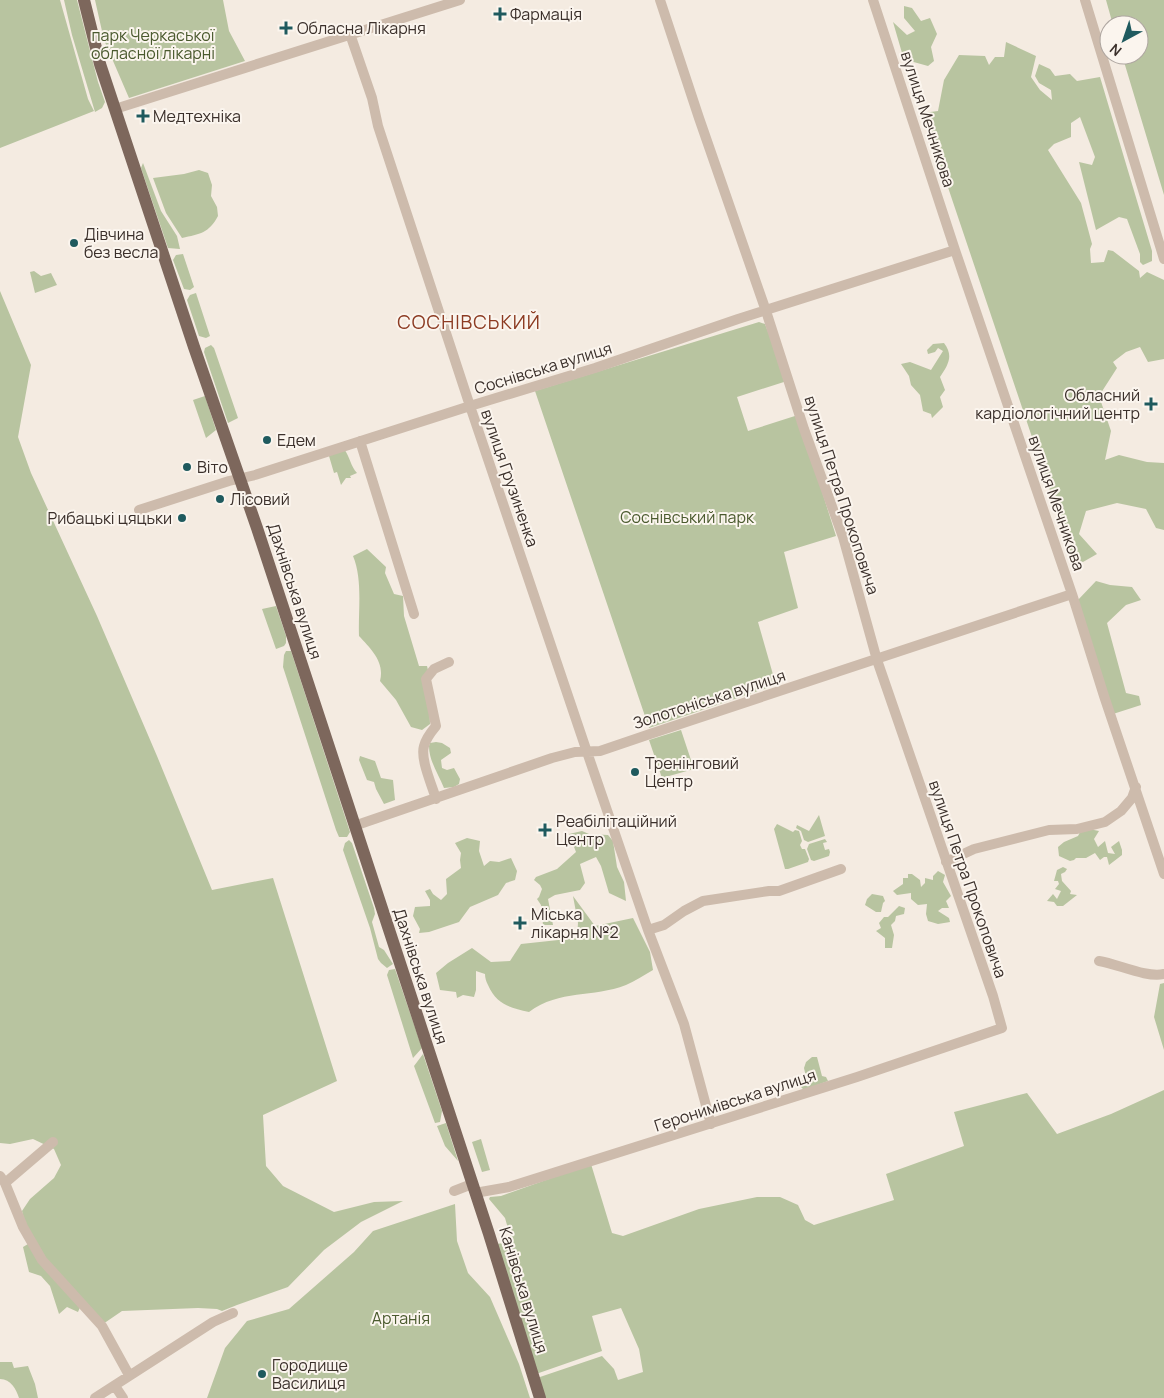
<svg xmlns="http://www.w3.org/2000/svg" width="1164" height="1398" font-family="Manrope,sans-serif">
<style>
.green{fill:#b8c4a0}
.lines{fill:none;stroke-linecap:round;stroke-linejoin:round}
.minor{stroke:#cdbbac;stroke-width:10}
.major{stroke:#7d675c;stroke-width:12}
.poi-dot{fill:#1f5a5e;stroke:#fbf5ee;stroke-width:2}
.labels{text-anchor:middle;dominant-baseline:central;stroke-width:4;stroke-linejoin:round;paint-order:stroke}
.poi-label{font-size:16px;fill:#3b302b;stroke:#fbf5ee;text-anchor:start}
.park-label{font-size:16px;fill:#4a5a2e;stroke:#fbf5ee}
.street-label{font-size:16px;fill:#3b302b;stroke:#fbf5ee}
.quarter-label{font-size:19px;letter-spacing:1px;fill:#8c3b22;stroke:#fbf5ee}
</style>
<rect width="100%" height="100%" fill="#f4ebe1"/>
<path class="green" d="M0 0H60L88 99 94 111 0 148Z
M64 0H77L98 82 105 102 102 108 95 112 72 35Z
M95 0H223L229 31 245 61 129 98 104 40Z
M1106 0H1164V195L1122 55H1139V25H1113Z
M904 6 912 8 921 21 930 18 937 34 931 47 934 61 928 66 910 61 902 53 893 22 907 35 915 31 904 18Z
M1006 42 1036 56 1031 77 1040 90 1052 100 1051 90 1039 83 1035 76 1039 64 1050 69 1055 76 1070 74 1077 81 1100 77 1152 251V261L1143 265 1140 262V254L1127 219 1119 217 1096 230 1079 162 1092 165 1095 157 1080 117 1071 123V137L1054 144 1048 150 1081 203 1092 244 1090 249 1091 263 1104 262 1108 250 1113 251 1139 271 1140 278 1147 272 1164 280V359L1148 362 1140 347 1126 352 1113 362 1117 368 1099 396 1111 431 1105 460 1119 455 1147 462 1164 463V530L1156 528 1146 509 1117 503 1086 511 1079 534 1097 554 1083 562 1073 559 923 113 938 111 944 80 959 55 985 56 989 65 995 57H1004Z
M143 163 161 211 177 236 180 249 168 248 141 168Z
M199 170 208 173 212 185 211 196 217 207 218 216C209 233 200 234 182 238L166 213 153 178 184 174Z
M183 254 194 287 190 290 184 289 173 260 176 255Z
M34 271 41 276 51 273 57 285 35 293 30 272Z
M0 291 31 365 18 437 31 473 97 616 157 756 212 890 273 878 337 1081 263 1115 266 1166 283 1186 334 1212 374 1202 403 1201 361 1222 324 1250 288 1287 237 1305 222 1311 217 1309 198 1308 122 1311 103 1324C75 1293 30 1253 22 1211L30 1199 54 1178 61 1165 54 1149 33 1139 10 1144 0 1143Z
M196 293 210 336 206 338 199 336 187 300 190 295Z
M759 322 765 324 787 381 737 397 748 431 798 415 836 536 784 552 798 608 758 622 776 685 649 728 535 391Z
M944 343C954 356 948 365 940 377L945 390 940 397 943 407 932 418 931 414 923 411 920 395 911 385 909 376 901 364 910 362 931 370 943 351 938 348 935 352 928 354 927 350 933 344Z
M211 345 214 348 238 418 228 423 204 352 205 348Z
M205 396 216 430 206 438 193 400Z
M344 449C350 457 351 467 357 473L350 476 351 478H346L341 485 337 472 334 473 329 456Z
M367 549 386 567 385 573 394 594 403 596 404 616 419 666H427L428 670 430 724 422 730 411 727 396 700 380 681C385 662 371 649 359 636 358 611 363 580 353 556Z
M1096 581 1110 585 1132 587 1141 600 1126 605 1107 623 1126 693 1139 696 1141 705 1113 714 1077 601Z
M276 606 286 636V643L284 646 276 649 262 609Z
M286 651H291L350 832 347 837H339L336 830 283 667 284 655Z
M681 730 694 769 662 778 649 740Z
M436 742 442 743 450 748 451 753 441 760 442 768 447 770 454 768 460 779 459 784 454 787 444 788C438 773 429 761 429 746L430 743Z
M360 756 375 761 381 778 393 780 395 800 384 804 376 789 374 782 367 780 359 760Z
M819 815 825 836 808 842 804 840 801 831 796 828 797 825 809 831Z
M777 824 793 832 795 830 799 831 802 841 800 845 802 849H805L809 859 808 862 788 869H785L774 829Z
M1089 829 1099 831 1094 839 1098 847 1105 841 1108 853 1115 854 1111 847 1119 841 1122 850V855L1109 865 1107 857H1104L1100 860 1095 853 1086 858H1076L1074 860 1070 861 1059 856 1058 847 1064 842 1078 836 1081 830Z
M582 831 589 834 608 835 613 841 617 867 624 882 626 901 609 893 601 866 596 857 580 864 585 883 580 890 555 895 548 899 553 925H543L541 905 537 899 539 897 542 889 540 885 534 880 536 877 557 869 576 852 569 834Z
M467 838 480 841 479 851 484 866 490 861 499 862 511 858 517 871 515 880 506 883 498 895 470 907 459 922 429 932 419 933 420 929 413 916 415 907 430 906V900L425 891 430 889 433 894 441 900 447 894 446 879 461 868 460 860 461 853 455 843Z
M825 839 827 842 823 843 825 850 829 849 830 852 829 856 814 861 811 860 807 849 809 844Z
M349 840 352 843 374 908 375 914 372 922 379 947 384 950 393 964 387 968 381 963 378 959 370 928 343 850 345 843Z
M1063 867 1067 869 1065 872 1061 874 1062 881 1071 891 1070 894 1077 895 1063 906H1057L1054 902 1047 901 1053 894 1057 899 1061 891 1055 889 1059 884 1058 881H1054L1057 870Z
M938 871 945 875 943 882 951 896 946 901 949 908H942L938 911 949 918 950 922 938 924 928 921 926 914 927 904 918 905 911 899V893L897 895 893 891 903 884V878H908V874H912L920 880 921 887 925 883V878L933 880V876Z
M872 894 883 896 885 901 883 903 881 912H876L865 905 867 899Z
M573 896 595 926 633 918 650 952 653 970C644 975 635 981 626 985 593 998 560 989 529 1012 509 1007 497 1005 488 985 486 981 485 978 485 974L476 971V990L474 997 463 995 457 998 456 992 440 990 436 973 448 963 472 948 491 962 510 961 521 944 577 938 578 923Z
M899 906 905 908 904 914 896 916 895 921 891 925 894 935 892 948H885V938L876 931 881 928 879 923 884 917H888Z
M395 969 422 1048 413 1058 387 975 389 970Z
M1164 983V1050L1154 1017 1160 984Z
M423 1054 442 1111 440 1122 435 1123 414 1066Z
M812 1057H817L822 1076 826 1077 828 1081 804 1090 801 1087 802 1081 806 1077 804 1068 806 1062Z
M1164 1090V1398H545L537 1378 602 1356 614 1369 618 1380 643 1372 639 1349 621 1308 592 1316 602 1351 536 1374 496 1244 512 1242 505 1218 489 1199 490 1197 501 1196 591 1164 612 1233 623 1236 699 1209 757 1197H780L798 1205 805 1220 814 1225 894 1200 886 1174 964 1146 954 1112 1027 1093 1057 1134 1111 1114Z
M446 1123 458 1161 445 1146 437 1126Z
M481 1139 490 1170 482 1172 472 1142Z
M455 1204 457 1241 468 1273 490 1297 519 1364 530 1398H207L225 1348 247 1321 289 1309 354 1252 373 1231Z
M28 1244 81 1305 78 1312 67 1307 59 1314 50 1286 41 1276 29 1272 23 1247Z
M0 1362H12L14 1368 28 1366 35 1384 38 1398H19C16 1389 11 1379 0 1379Z"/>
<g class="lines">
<path class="minor" d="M873 0 955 250 1072 594 1104 696 1164 874
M1085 0 1164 259
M350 34 372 98 378 126 470 406 587 752 648 930 684 1024 711 1124
M115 109 460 0
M360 441 414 614
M139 510 229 481 255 475 470 406 595 368 738 319 955 250
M436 799C432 785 420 759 424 746 426 738 431 732 436 726L426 679 434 669 449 662
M354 826 552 758 575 752 600 751 650 734 1072 594
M946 862 974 849 1049 830 1077 829 1105 822 1121 811 1132 798 1136 787
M648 930 664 925 684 911 703 901 769 891H779L841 869
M1099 961C1118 964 1146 978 1164 974
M0 1176 5 1183 23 1227 42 1260 102 1326 129 1375
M5 1183 53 1142
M454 1191 472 1184
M475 1193 509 1187 857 1077 1002 1028 993 996 877 660 843 537 804 429 766 311 699 118 660 0
M115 1386 123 1398
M95 1398 213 1322 233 1313"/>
<path class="major" d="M84 0 100 64 194 347 257 528 489 1234 540 1398"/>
</g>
<g class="poi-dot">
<path d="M497.5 6.5h5v5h5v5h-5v5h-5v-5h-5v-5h5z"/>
<path d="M283.5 20.5h5v5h5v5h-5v5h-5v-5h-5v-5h5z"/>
<path d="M140.5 108.5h5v5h5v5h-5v5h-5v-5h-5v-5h5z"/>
<circle cx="74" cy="243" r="5"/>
<path d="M1148.5 396.5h5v5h5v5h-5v5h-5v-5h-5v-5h5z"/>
<circle cx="267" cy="440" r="5"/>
<circle cx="187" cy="467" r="5"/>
<circle cx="220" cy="499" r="5"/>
<circle cx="182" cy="518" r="5"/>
<circle cx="635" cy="772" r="5"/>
<path d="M542.5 822.5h5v5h5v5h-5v5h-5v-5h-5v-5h5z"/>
<path d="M517.5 915.5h5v5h5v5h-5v5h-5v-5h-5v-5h5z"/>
<circle cx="262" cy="1374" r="5"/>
</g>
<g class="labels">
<g class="poi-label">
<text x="510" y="14">Фармація</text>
<text x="297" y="28">Обласна Лікарня</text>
<text x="153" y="116">Медтехніка</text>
<text x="84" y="234">Дівчина<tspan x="84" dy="18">без весла</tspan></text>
<text x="1140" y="395" text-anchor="end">Обласний<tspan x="1140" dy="18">кардіологічний центр</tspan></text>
<text x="277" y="440">Едем</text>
<text x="197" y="467">Віто</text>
<text x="230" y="499">Лісовий</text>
<text x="172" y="518" text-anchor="end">Рибацькі цяцьки</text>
<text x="645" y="763">Тренінговий<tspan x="645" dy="18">Центр</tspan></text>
<text x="556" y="821">Реабілітаційний<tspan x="556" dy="18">Центр</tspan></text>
<text x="531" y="914">Міська<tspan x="531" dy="18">лікарня №2</tspan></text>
<text x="272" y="1365">Городище<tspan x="272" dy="18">Василиця</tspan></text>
</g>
<g class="park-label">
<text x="153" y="35">парк Черкаської<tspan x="153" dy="18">обласної лікарні</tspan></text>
<text x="687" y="517">Соснівський парк</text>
<text x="401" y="1318">Артанія</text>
</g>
<g class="street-label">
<text transform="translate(928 119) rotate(72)">вулиця Мечникова</text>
<text transform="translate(543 368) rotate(-17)">Соснівська вулиця</text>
<text transform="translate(510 478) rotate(71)">вулиця Грузиненка</text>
<text transform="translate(842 495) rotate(72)">вулиця Петра Прокоповича</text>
<text transform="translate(1057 503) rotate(71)">вулиця Мечникова</text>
<text transform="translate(295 591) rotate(72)">Дахнівська вулиця</text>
<text transform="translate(709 699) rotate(-18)">Золотоніська вулиця</text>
<text transform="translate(968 879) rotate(71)">вулиця Петра Прокоповича</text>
<text transform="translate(421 976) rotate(72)">Дахнівська вулиця</text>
<text transform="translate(735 1100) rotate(-18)">Геронимівська вулиця</text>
<text transform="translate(524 1290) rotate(73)">Канівська вулиця</text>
</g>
<g class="quarter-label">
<text x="469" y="322">СОСНІВСЬКИЙ</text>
</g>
</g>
<g transform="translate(1124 40) rotate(220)"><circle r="24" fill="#fbf5ee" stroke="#aea6a0"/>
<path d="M0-4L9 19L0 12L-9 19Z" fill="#1f5a5e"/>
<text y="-8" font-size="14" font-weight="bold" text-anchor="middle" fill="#3b302b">N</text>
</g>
</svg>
